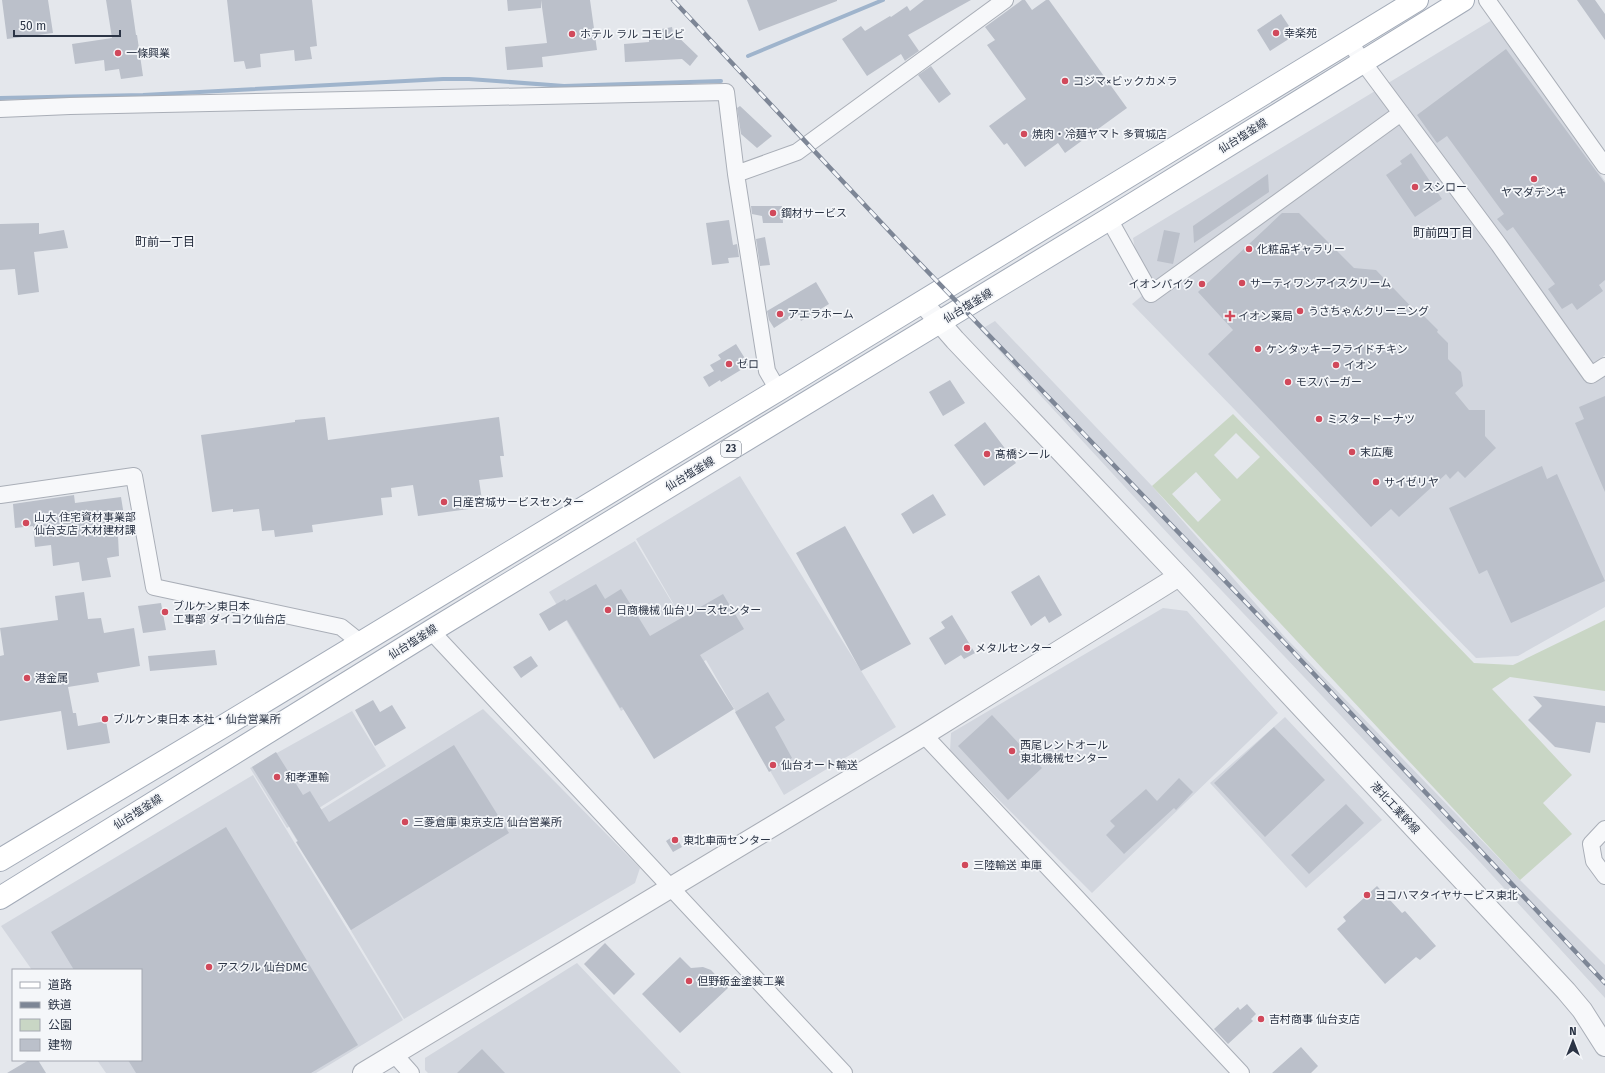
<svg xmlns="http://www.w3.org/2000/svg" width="1605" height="1073" font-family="'Fira Sans','Noto Sans JP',sans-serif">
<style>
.built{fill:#d2d6de}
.green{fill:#c9d6c5;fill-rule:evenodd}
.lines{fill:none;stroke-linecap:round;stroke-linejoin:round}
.stream{stroke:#9fb4cc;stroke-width:4}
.building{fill:#bbc0ca}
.minor-casing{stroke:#a9aeb7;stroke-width:18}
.tertiary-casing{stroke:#a9aeb7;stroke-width:22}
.primary-casing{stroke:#a3abb8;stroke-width:24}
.minor{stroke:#f7f8fa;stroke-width:16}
.tertiary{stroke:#f7f8fa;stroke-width:20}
.primary{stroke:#fff;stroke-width:22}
.rail-casing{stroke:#7d8696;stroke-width:4.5}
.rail{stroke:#f4f6f9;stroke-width:3;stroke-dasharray:9;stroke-linecap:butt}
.poi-dot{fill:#d1495b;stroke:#f4f6f9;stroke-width:1.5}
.labels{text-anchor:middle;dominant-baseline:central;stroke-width:3.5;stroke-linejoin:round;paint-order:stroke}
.shield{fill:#f4f6f9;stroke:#676e7b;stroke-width:1}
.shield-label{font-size:10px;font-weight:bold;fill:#2b3445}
.poi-label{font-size:11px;fill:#2b3445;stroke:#f4f6f9;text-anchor:start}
.street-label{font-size:11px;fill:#2b3445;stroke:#f4f6f9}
.neighbourhood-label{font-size:12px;fill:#1d2536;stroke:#f4f6f9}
</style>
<rect width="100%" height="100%" fill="#e4e7ec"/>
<path class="built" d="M1492 20 1605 181V355L1598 361 1605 363V607L1518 656 1476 658 1132 304 1143 295 1133 238Z
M995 321 1152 486 1284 636 1520 880 1605 965V998L1480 862 1184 551 980 330Z
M740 476 896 727 784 795 706 660 621 711 549 592 635 541 692 636 636 539Z
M1163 608 1187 611 1278 713 1092 893 950 751 951 733Z
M483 709 640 868 635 883 404 1019 290 829Z
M352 711 386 766 287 828 250 768Z
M1285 717 1382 820 1306 888 1210 783Z
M253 775 403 1020 316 1073H106L97 1060H141V970H32L1 926Z
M577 963 681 1073H428L425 1070V1058Z"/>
<path class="green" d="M1233 414 1474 663 1513 665 1605 620V691L1510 677 1492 689 1572 775 1543 803 1572 834 1520 880 1152 486ZM1236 433 1260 457 1237 479 1214 455ZM1196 472 1221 500 1198 522 1172 494Z"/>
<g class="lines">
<path class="stream" d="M748 56 883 0
M0 98 143 95 443 79H469L564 86 721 81"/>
</g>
<path class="building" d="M2 0H48L53 33 7 39Z
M106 0H131L136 35H137L143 76 121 79 119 69 105 71 104 60 75 64 72 44 112 38Z
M227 0H312L317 46 310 47 312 59 295 61 294 50 260 54 261 67 246 69 244 61 234 62Z
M507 0H541V8L508 11Z
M541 0H590L597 50 542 57 543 67 507 70 505 47 547 43Z
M747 0H837V1L759 31Z
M924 0H971L908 35 919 51 906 60 905 61 901 54 867 76 842 39 861 26 865 31 890 16 891 17 907 6 910 11Z
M1022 0H1025L1032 10 1046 0H1049L1127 108 1065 153 1058 143 1025 167 1007 143 1004 145 989 126 1026 99 987 45 995 40 985 27Z
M1577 0H1595L1605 14V40Z
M1281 14 1295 35 1270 51 1257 30Z
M672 27 673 32 698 56 690 66 682 59 625 62 624 44 649 42V40L658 39 657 30Z
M1506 49 1605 183V280L1599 285 1603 291 1577 310 1572 303 1562 309 1548 289 1555 284 1513 227 1507 231 1497 219 1504 214 1447 136 1437 143 1417 115Z
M931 66 951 94 939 103 918 75Z
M740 106 772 136 757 148 741 134 737 108Z
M1411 153 1442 199 1415 217 1386 175 1402 164 1400 161Z
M1268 174 1269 192 1194 243 1193 226Z
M751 206H782L783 223H763L762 216 752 214Z
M1282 213H1299L1354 268 1376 270 1421 317 1423 315 1438 330 1437 332 1448 343V359L1461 372 1463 386 1455 393 1469 410H1485V436L1496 448 1465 478 1458 471 1450 479 1446 474 1399 517 1391 509 1371 527 1208 354 1233 330 1198 292Z
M729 220 733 245 737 244 739 257 728 258 729 263 712 265 706 223Z
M39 223V234L64 230 68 248 34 252 39 292 18 295 15 269 0 270V224Z
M1164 230 1180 233 1173 264 1157 261Z
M765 237 770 265 760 266 756 239Z
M816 282 829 304 801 321 797 313 774 328 769 320 767 311Z
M736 344 749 365 721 382 720 380 709 387 703 377 714 371 710 365 721 359 718 355Z
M950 380 965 403 943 416 929 392Z
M1605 396V492L1575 423 1584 419 1579 407Z
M325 417 328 440 499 417 504 456H500L503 477 479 480 483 507 418 516 413 485 391 488 392 497 381 498 383 515 312 525 313 532 275 537 274 530 262 531 259 509 233 512V509L212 512 201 435 295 422V420Z
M985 422 1016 463 984 486 954 445Z
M1542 466 1547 479 1557 474 1605 581 1511 623 1487 570 1479 574 1449 508Z
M933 494 946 515 913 534 901 514Z
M74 495 75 503 121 497 127 534 118 536 119 556 107 558 111 577 82 581 79 562 53 566 51 545 35 547 33 526 15 528 13 504Z
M845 526 911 644 861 671 796 553Z
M1039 575 1062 615 1049 623 1045 616 1031 626 1011 592Z
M596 584 605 599 621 589 650 636 723 594 744 629 700 655 734 709 654 759 622 707 620 708 567 620 549 631 539 614 565 599 566 601Z
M84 592 88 619 101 618 104 633 134 628 140 666 97 673 99 682 68 687 73 713H76L78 726 106 721 110 743 67 750 61 711 0 721V656L4 655 0 628 58 620 55 596Z
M161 603 166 630 143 633 138 606Z
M952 615 975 653 964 659 961 655 945 665 929 638 945 628 941 622Z
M215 650 217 665 150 671 148 656Z
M531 656 538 666 521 678 513 667Z
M768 692 785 720 775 727 792 758 769 772 735 712Z
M1533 696 1605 706V723L1596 722 1590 753 1555 747 1528 720 1542 706Z
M373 700 380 712 392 705 406 728 375 746 355 710Z
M992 715 1042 768 1008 800 958 746Z
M1274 727 1325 780 1265 837 1214 783Z
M454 745 509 833 351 930 296 842 298 841 252 767 276 752 303 795 310 791 329 822Z
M1179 778 1193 792 1176 810 1174 808 1124 854 1106 835 1115 826 1110 821 1146 789 1157 801Z
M1346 804 1364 823 1309 874 1291 855Z
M226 827 358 1045 311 1073H136L128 1060H141V970H74L51 932Z
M675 835 682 847 673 852 666 841Z
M1377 886 1402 913 1405 911 1436 946 1420 960 1416 957 1385 984 1337 929 1346 921 1343 917Z
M605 943 635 974 614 995 584 964Z
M680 957 691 968 703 967 711 970 728 988 680 1033 642 994Z
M1247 1004 1256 1014 1251 1019 1253 1021 1228 1044 1214 1029 1238 1007 1240 1010Z
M1301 1047 1318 1066 1311 1073H1272Z
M482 1049 505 1073H457Z
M29 1060H38L46 1073H7Z"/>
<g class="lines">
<defs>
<path id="minor" d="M1487 0 1605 166
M1349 41 1363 62 1499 245 1591 375 1605 366
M0 109 70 106 726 92 736 174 767 371 778 390
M736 174 797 152 1005 0
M1109 219 1151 294 1401 113
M0 495 134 476 154 587 341 627 361 643
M431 631 844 1073
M924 735 1241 1073
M1605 829 1591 844 1594 861 1605 876
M394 1054 411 1073"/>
<path id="tertiary" d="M922 302 955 340 1179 576 1566 991 1582 1010 1605 1046
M363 1073 924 735 1179 576"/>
<path id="primary" d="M0 860 227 724 778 390 1417 0
M0 898 431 631 1109 219 1463 0"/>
</defs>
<use href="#minor" class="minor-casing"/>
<use href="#tertiary" class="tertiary-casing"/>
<use href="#primary" class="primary-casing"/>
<use href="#minor" class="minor"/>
<use href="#tertiary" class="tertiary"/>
<use href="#primary" class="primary"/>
<defs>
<path id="rail" d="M673 0 906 249 1281 639 1605 983"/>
</defs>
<use href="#rail" class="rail-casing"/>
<use href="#rail" class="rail"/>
</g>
<g class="poi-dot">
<circle cx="1276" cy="33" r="4"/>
<circle cx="572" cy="34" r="4"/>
<circle cx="118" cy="53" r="4"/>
<circle cx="1065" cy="81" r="4"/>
<circle cx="1024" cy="134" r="4"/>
<circle cx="1534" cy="179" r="4"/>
<circle cx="1415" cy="187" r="4"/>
<circle cx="773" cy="213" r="4"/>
<circle cx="1249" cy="249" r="4"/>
<circle cx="1242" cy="283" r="4"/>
<circle cx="1202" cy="284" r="4"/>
<circle cx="1300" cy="311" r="4"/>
<circle cx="780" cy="314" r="4"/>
<path d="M1228 310h4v4h4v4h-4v4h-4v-4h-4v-4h4z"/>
<circle cx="1258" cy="349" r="4"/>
<circle cx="729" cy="364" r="4"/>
<circle cx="1336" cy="365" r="4"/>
<circle cx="1288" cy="382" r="4"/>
<circle cx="1319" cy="419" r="4"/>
<circle cx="1352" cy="452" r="4"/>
<circle cx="987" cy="454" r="4"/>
<circle cx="1376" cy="482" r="4"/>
<circle cx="444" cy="502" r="4"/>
<circle cx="26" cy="523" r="4"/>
<circle cx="608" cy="610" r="4"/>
<circle cx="165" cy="612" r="4"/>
<circle cx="967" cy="648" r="4"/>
<circle cx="27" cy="678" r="4"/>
<circle cx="105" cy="719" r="4"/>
<circle cx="1012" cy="751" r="4"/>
<circle cx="773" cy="765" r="4"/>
<circle cx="277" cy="777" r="4"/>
<circle cx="405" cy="822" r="4"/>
<circle cx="675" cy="840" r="4"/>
<circle cx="965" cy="865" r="4"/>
<circle cx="1367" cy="895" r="4"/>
<circle cx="209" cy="967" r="4"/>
<circle cx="689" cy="981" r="4"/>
<circle cx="1261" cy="1019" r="4"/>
</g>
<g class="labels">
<rect class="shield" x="721" y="441" width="20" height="16" rx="3"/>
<g class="shield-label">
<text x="731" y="449">23</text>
</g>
<g class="poi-label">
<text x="1284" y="33">幸楽苑</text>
<text x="580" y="34">ホテル ラル コモレビ</text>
<text x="126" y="53">一條興業</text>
<text x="1073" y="81">コジマ×ビックカメラ</text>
<text x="1032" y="134">焼肉・冷麺ヤマト 多賀城店</text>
<text x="1423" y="187">スシロー</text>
<text x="1534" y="192" text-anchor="middle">ヤマダデンキ</text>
<text x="781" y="213">鋼材サービス</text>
<text x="1257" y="249">化粧品ギャラリー</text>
<text x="1250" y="283">サーティワンアイスクリーム</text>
<text x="1194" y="284" text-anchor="end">イオンバイク</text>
<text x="1308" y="311">うさちゃんクリーニング</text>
<text x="788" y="314">アエラホーム</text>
<text x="1238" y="316">イオン薬局</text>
<text x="1266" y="349">ケンタッキーフライドチキン</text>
<text x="737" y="364">ゼロ</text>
<text x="1344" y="365">イオン</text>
<text x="1296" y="382">モスバーガー</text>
<text x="1327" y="419">ミスタードーナツ</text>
<text x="1360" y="452">末広庵</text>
<text x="995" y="454">髙橋シール</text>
<text x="1384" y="482">サイゼリヤ</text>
<text x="452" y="502">日産宮城サービスセンター</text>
<text x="34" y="517">山大 住宅資材事業部<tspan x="34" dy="13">仙台支店 木材建材課</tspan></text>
<text x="173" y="606">ブルケン東日本<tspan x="173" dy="13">工事部 ダイコク仙台店</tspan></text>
<text x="616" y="610">日商機械 仙台リースセンター</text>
<text x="975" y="648">メタルセンター</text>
<text x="35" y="678">港金属</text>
<text x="113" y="719">ブルケン東日本 本社・仙台営業所</text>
<text x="1020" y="745">西尾レントオール<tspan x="1020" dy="13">東北機械センター</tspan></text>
<text x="781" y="765">仙台オート輸送</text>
<text x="285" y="777">和孝運輸</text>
<text x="413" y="822">三菱倉庫 東京支店 仙台営業所</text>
<text x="683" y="840">東北車両センター</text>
<text x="973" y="865">三陸輸送 車庫</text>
<text x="1375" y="895">ヨコハマタイヤサービス東北</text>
<text x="217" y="967">アスクル 仙台DMC</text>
<text x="697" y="981">但野鈑金塗装工業</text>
<text x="1269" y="1019">吉村商事 仙台支店</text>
</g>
<g class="street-label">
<text transform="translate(1243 136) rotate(-32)">仙台塩釜線</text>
<text transform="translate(968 306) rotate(-31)">仙台塩釜線</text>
<text transform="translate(690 474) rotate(-31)">仙台塩釜線</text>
<text transform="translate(413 642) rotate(-32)">仙台塩釜線</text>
<text transform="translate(1395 808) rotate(47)">港北工業幹線</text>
<text transform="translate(138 812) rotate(-32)">仙台塩釜線</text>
</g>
<g class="neighbourhood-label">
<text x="1443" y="233">町前四丁目</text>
<text x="165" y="242">町前一丁目</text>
</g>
</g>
<rect x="12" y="969" width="130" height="92" fill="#f4f6f9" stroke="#a4a8b1"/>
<rect x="20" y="982" width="20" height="6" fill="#ffffff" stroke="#a4a8b1"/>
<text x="48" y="989" font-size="12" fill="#2b3445">道路</text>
<rect x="20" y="1002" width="20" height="6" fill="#7d8696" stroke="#a4a8b1"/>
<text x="48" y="1009" font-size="12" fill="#2b3445">鉄道</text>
<rect x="20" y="1019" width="20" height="12" fill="#c9d6c5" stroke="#a4a8b1"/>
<text x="48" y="1029" font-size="12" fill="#2b3445">公園</text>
<rect x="20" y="1039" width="20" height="12" fill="#bbc0ca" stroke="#a4a8b1"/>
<text x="48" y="1049" font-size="12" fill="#2b3445">建物</text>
<g transform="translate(1573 1041)" stroke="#f4f6f9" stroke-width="3" paint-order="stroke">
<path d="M0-3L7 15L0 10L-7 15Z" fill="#2b3445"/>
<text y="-6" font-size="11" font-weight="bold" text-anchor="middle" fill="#2b3445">N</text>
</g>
<path d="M14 30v6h106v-6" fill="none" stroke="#2b3445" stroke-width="2"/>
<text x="20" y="30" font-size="12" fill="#2b3445" stroke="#f4f6f9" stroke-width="3" paint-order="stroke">50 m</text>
</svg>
